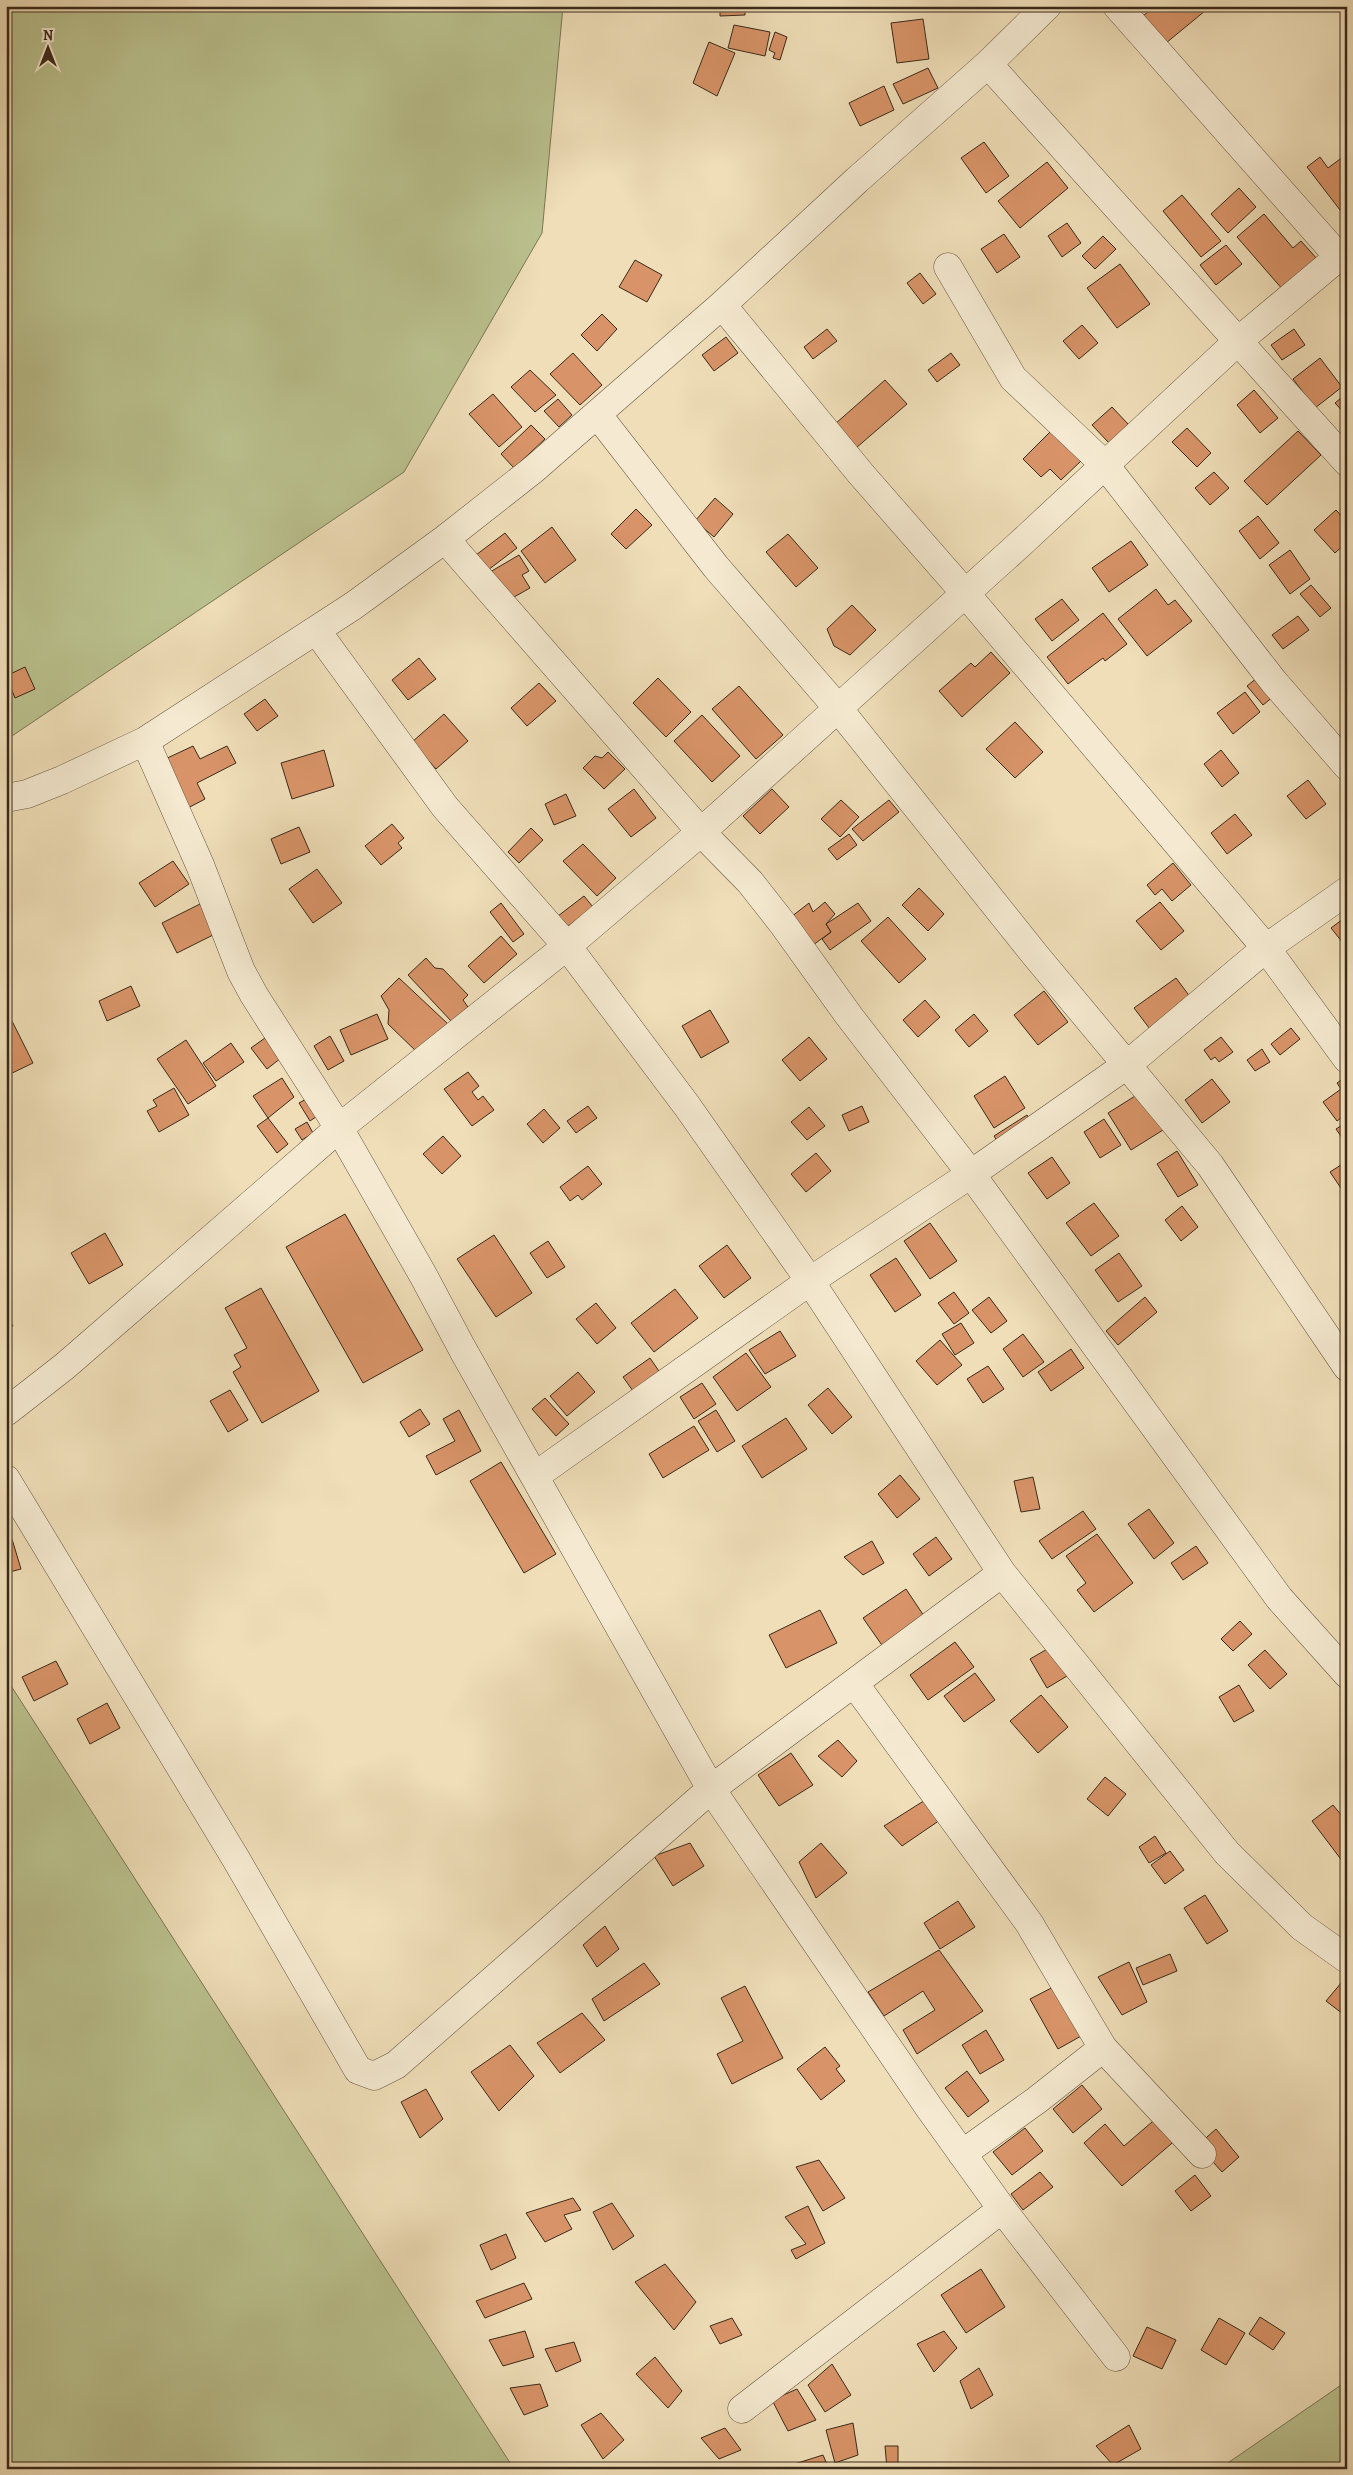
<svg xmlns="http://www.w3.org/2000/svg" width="1353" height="2475" font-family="Alegreya,serif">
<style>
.green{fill:#bac18e;stroke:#7a7654}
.building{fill:#d89468;stroke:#3a2a1a}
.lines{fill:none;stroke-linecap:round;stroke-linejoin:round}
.minor-casing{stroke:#675742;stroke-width:29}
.minor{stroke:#f5ead1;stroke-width:28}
</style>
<rect width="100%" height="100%" fill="#efdeb8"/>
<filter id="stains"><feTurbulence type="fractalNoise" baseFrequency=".004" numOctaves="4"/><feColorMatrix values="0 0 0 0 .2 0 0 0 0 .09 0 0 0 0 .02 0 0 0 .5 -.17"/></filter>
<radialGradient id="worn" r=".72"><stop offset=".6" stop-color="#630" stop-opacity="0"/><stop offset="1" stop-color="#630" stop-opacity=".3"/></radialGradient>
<path class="green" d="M6 6H563L542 233 404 472 6 740Z
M6 1678 514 2469H13L6 2448Z
M1347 2380V2469H1219L1347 2381Z"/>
<path class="building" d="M720 6H745V15L720 16Z
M1155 6H1211L1166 43 1143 16Z
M923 19 929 59 897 63 891 23Z
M734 25 770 32 765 56 728 48Z
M775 32 787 37 780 60 773 58 775 53 769 50Z
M709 42 735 53 717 96 693 83Z
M928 68 938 88 903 104 893 84Z
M884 86 894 110 860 126 849 103Z
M984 142 1009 176 986 193 961 158Z
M1347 154V205L1340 210 1307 167 1320 157 1328 168Z
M1047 162 1068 188 1020 228 998 201Z
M1239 188 1256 207 1228 233 1211 214Z
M1182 195 1221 241 1201 257 1163 211Z
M1264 214 1293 248 1301 241 1319 261 1284 291 1237 237Z
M1067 223 1081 243 1062 257 1048 236Z
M1004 234 1020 257 997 273 981 249Z
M1103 236 1116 249 1095 269 1082 256Z
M1226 245 1242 264 1216 285 1200 265Z
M635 260 662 275 647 302 619 287Z
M1120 264 1150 304 1117 328 1087 288Z
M920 273 936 294 923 304 907 283Z
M602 314 617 329 597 351 581 335Z
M1082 325 1098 343 1079 359 1063 341Z
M827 329 837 341 813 359 804 347Z
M1294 329 1305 345 1282 360 1271 345Z
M726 337 738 353 714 371 702 355Z
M573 353 602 385 580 405 550 374Z
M951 353 960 365 937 382 928 370Z
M1320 358 1342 387 1315 408 1293 379Z
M530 370 556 395 535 412 511 387Z
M885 380 907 404 856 448 835 424Z
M1254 390 1278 418 1260 433 1237 405Z
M1347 393V416L1335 403Z
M493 394 522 427 499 447 469 414Z
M558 399 572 415 559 427 544 411Z
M1112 407 1128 424 1109 443 1092 425Z
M531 425 545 439 514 468 501 454Z
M1187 428 1211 453 1197 467 1172 442Z
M1053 429 1083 459 1061 480 1050 469 1041 477 1023 459Z
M1298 431 1321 455 1267 505 1244 481Z
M1214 472 1229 488 1210 505 1195 488Z
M715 498 733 514 714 537 695 521Z
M636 509 652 525 626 549 611 534Z
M1336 510 1347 522V542L1335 553 1314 530Z
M1258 516 1279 543 1260 559 1239 531Z
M552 527 576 560 545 583 521 551Z
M505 533 517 548 488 570 476 555Z
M788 534 818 568 796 587 766 552Z
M1131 541 1148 565 1109 592 1092 568Z
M1290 550 1310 579 1290 594 1269 565Z
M519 555 529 571 522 575 530 588 507 601 490 572Z
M1311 585 1331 608 1320 617 1300 594Z
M1156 589 1168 605 1175 600 1192 621 1147 656 1118 619Z
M1062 599 1079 620 1052 641 1035 619Z
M852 605 876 630 850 655 834 646 827 629Z
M1103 613 1127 644 1105 661 1103 658 1068 684 1047 657Z
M1298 616 1309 630 1283 649 1272 635Z
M991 652 1010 673 962 717 939 691 971 663 975 667Z
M419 658 436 679 408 700 392 680Z
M25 667 35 689 15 698 6 676Z
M1258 677 1274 696 1263 705 1247 686Z
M658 678 691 712 666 737 633 703Z
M539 683 556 701 527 726 511 708Z
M739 686 783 735 756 759 712 709Z
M1245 692 1260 712 1233 734 1217 713Z
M265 699 278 716 257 731 244 714Z
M444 714 468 741 436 769 412 742Z
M702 715 740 756 712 782 674 741Z
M1015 722 1043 752 1015 778 986 749Z
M193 746 200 759 227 746 236 763 197 783 205 799 186 809 161 761Z
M324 750 334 786 292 799 281 763Z
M1221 750 1239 773 1222 787 1204 764Z
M608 752 625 769 604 789 583 768 595 756 602 758Z
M1308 780 1326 804 1306 819 1287 796Z
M634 789 656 818 631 837 608 809Z
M772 789 789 807 760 834 743 816Z
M566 794 576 816 554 825 545 804Z
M841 800 859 817 840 837 821 819Z
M889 800 899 812 863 841 852 829Z
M1235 814 1252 835 1227 854 1211 833Z
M392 824 404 838 398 843 402 848 381 865 365 846Z
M299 827 310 852 281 864 271 839Z
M531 828 543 840 519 863 508 852Z
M849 834 857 845 837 860 828 849Z
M583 844 616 878 597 896 563 861Z
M173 861 189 884 155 907 139 883Z
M1173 863 1191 885 1172 901 1162 889 1155 895 1147 885Z
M317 869 342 903 313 923 289 889Z
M919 888 944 914 928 931 902 905Z
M584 896 593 907 567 927 558 916Z
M204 902 219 932 177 953 162 923Z
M825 902 835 914 826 924 831 932 813 945 791 917 809 903 813 912Z
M1160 902 1184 931 1161 950 1136 921Z
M501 903 524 934 513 942 490 912Z
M858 903 871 921 830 950 822 939 831 932 826 924Z
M1347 916V948L1331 928Z
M888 917 926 959 899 983 861 941Z
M501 936 517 954 484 983 468 966Z
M426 958 435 968 443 969 468 995 463 1000 468 1007 452 1022 408 975Z
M399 978 448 1024 419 1054 388 1024 389 1010 381 996Z
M1176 978 1191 998 1150 1029 1134 1008Z
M131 986 140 1006 107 1021 99 1001Z
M1044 991 1068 1022 1038 1045 1014 1015Z
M925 1000 940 1017 918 1037 903 1020Z
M710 1010 729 1042 701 1058 682 1026Z
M377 1014 388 1039 351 1055 340 1030Z
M974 1014 988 1031 969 1047 955 1030Z
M9 1015 33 1063 6 1076V1016Z
M1291 1028 1300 1039 1280 1055 1271 1044Z
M330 1036 344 1061 328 1070 314 1046Z
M809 1037 827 1059 800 1081 782 1060Z
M1221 1037 1233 1052 1219 1062 1215 1057 1211 1060 1204 1050Z
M265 1038 281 1058 267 1069 251 1048Z
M186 1040 216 1086 188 1104 157 1059Z
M231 1043 244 1062 216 1081 203 1063Z
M1262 1049 1270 1062 1255 1071 1247 1060Z
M468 1072 479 1086 472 1092 478 1100 483 1096 494 1110 472 1126 444 1089Z
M1005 1076 1025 1108 994 1128 974 1096Z
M1347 1076V1114L1337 1121 1323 1102 1341 1089 1337 1083Z
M282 1078 294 1097 268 1118 253 1096Z
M1212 1079 1230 1102 1202 1123 1185 1100Z
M174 1088 189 1115 159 1132 147 1111 157 1106 153 1100Z
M1140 1093 1163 1130 1131 1150 1108 1113Z
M310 1097 320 1114 310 1121 299 1103Z
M588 1106 597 1118 576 1133 567 1121Z
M862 1106 869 1122 849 1131 842 1115Z
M809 1107 825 1126 807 1140 791 1122Z
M544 1109 560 1128 543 1143 527 1124Z
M1027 1115 1033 1125 1002 1148 994 1136Z
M268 1118 288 1144 277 1153 257 1126Z
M1104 1119 1121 1145 1100 1158 1084 1132Z
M307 1122 313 1133 302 1140 295 1129Z
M1347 1122V1145L1336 1129Z
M443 1136 461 1156 442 1174 423 1154Z
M1177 1151 1198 1185 1178 1197 1157 1164Z
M816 1153 831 1171 806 1192 791 1174Z
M1052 1157 1070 1183 1047 1199 1028 1173Z
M1347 1161V1197L1330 1172Z
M588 1166 602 1184 582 1200 578 1195 570 1201 560 1187Z
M1094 1203 1119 1236 1091 1256 1066 1223Z
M1182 1206 1198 1227 1181 1241 1165 1220Z
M345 1214 423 1350 363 1383 286 1247Z
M930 1223 957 1261 930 1279 904 1241Z
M105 1233 123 1265 89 1284 71 1253Z
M494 1235 532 1293 496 1317 457 1259Z
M548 1241 565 1267 547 1278 530 1253Z
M727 1245 751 1278 724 1298 699 1266Z
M1119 1253 1142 1286 1118 1302 1095 1270Z
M896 1258 921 1295 895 1312 870 1275Z
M261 1288 319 1391 262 1423 233 1372 241 1367 234 1355 247 1348 225 1308Z
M675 1289 698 1318 654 1352 631 1323Z
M954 1292 969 1313 954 1324 938 1303Z
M989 1297 1007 1321 991 1333 972 1310Z
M1145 1297 1157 1312 1118 1345 1106 1331Z
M596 1303 616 1328 597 1344 576 1319Z
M6 1312 13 1326 6 1329Z
M961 1323 974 1343 955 1355 942 1334Z
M780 1331 796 1356 765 1374 749 1350Z
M1023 1334 1044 1362 1023 1377 1003 1349Z
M940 1340 962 1365 937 1385 916 1361Z
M1071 1349 1084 1368 1051 1391 1038 1372Z
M746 1353 771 1387 737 1411 713 1377Z
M650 1358 665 1380 638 1398 623 1377Z
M988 1366 1004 1389 983 1403 967 1379Z
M578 1372 595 1392 567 1416 550 1396Z
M702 1383 716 1404 694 1419 680 1397Z
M828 1388 852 1417 832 1434 808 1405Z
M230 1390 248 1420 228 1432 210 1401Z
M545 1398 569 1424 556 1436 532 1409Z
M420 1409 430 1424 409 1437 400 1422Z
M459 1410 481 1451 436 1475 426 1456 455 1441 443 1419Z
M716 1410 735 1441 717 1452 698 1421Z
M786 1418 807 1449 762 1478 742 1446Z
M694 1426 709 1450 663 1478 649 1454Z
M501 1462 556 1554 524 1573 470 1481Z
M900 1475 920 1499 897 1518 878 1494Z
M1033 1477 1040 1509 1021 1512 1014 1481Z
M1149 1509 1174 1543 1154 1559 1128 1524Z
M1083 1511 1096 1529 1052 1559 1039 1541Z
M1097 1534 1133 1583 1094 1612 1077 1590 1086 1583 1066 1556Z
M936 1537 952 1559 929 1576 913 1554Z
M12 1539 21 1569 6 1573V1541Z
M872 1541 884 1563 863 1575 844 1557Z
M1196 1546 1208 1563 1183 1580 1171 1563Z
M906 1589 928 1622 886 1651 863 1618Z
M820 1610 837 1643 786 1668 769 1635Z
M1240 1621 1252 1634 1233 1651 1221 1639Z
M955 1642 974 1667 928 1700 910 1675Z
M1056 1644 1072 1673 1047 1688 1030 1659Z
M1265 1650 1287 1674 1270 1689 1248 1665Z
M56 1661 68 1684 34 1701 22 1677Z
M975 1673 995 1700 964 1722 944 1696Z
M1239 1685 1254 1711 1234 1722 1219 1697Z
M1041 1695 1068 1727 1038 1753 1010 1721Z
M107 1703 120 1728 90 1744 77 1719Z
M838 1740 857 1761 842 1777 818 1756Z
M791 1753 813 1785 779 1806 758 1775Z
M1105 1777 1126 1794 1108 1816 1087 1799Z
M930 1797 943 1818 902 1846 884 1826Z
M1333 1805 1347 1822V1859L1343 1862 1312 1821Z
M1155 1836 1166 1853 1149 1863 1139 1847Z
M690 1843 704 1866 673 1886 654 1856Z
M821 1843 847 1873 816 1898 799 1862Z
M1170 1851 1184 1870 1165 1884 1151 1865Z
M1205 1895 1228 1931 1207 1944 1184 1908Z
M958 1901 975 1927 940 1949 924 1923Z
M605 1926 619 1949 597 1967 583 1945Z
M939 1950 983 2011 917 2054 903 2030 935 2010 923 1991 884 2016 868 1992Z
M1170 1954 1177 1971 1143 1985 1136 1968Z
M1129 1962 1147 2002 1122 2015 1098 1977Z
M644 1963 660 1984 604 2021 592 1999Z
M1347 1976V2017L1326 2001Z
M1063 1982 1090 2031 1058 2049 1030 1999Z
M745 1986 783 2058 732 2084 717 2054 743 2041 721 1998Z
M582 2013 605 2040 560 2073 537 2043Z
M986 2030 1004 2060 980 2074 962 2045Z
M510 2045 534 2076 499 2111 471 2072Z
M825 2047 840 2066 836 2069 845 2081 821 2100 797 2069Z
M967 2071 989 2101 968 2117 945 2088Z
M1082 2085 1102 2109 1073 2133 1053 2109Z
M426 2089 443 2119 420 2138 401 2102Z
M1159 2116 1178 2138 1122 2186 1084 2143 1105 2124 1124 2146Z
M1025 2128 1043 2151 1012 2175 993 2152Z
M1216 2129 1239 2157 1222 2172 1198 2145Z
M819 2160 845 2198 823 2211 796 2167Z
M1040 2172 1053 2187 1023 2210 1011 2194Z
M1195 2175 1211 2196 1191 2211 1175 2191Z
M573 2198 581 2210 564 2215 572 2229 545 2242 526 2213Z
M612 2203 634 2236 613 2250 593 2212Z
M808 2206 825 2243 796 2259 791 2250 806 2244 785 2217Z
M506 2234 516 2258 491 2270 480 2245Z
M665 2264 696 2302 674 2330 635 2282Z
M981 2269 1005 2307 966 2333 941 2295Z
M524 2283 532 2299 485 2318 476 2301Z
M1260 2317 1285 2333 1273 2350 1249 2334Z
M732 2318 742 2335 720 2344 710 2326Z
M1219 2318 1245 2333 1226 2365 1201 2350Z
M1147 2327 1176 2340 1162 2369 1133 2356Z
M525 2331 534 2357 503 2366 489 2340Z
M944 2331 957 2348 934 2372 917 2344Z
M574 2342 581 2361 556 2372 545 2349Z
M655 2357 682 2391 668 2408 636 2374Z
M832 2364 851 2395 825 2412 808 2385Z
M979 2368 993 2395 971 2409 960 2381Z
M540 2384 548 2406 524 2415 510 2388Z
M797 2389 816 2420 788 2431 772 2400Z
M601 2413 624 2440 603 2459 581 2425Z
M853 2423 858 2455 835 2463 826 2430Z
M1129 2425 1141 2449 1113 2465 1096 2446Z
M725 2428 741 2450 719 2459 701 2438Z
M885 2446H898V2469H887Z
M823 2455 829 2469H790L788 2466Z"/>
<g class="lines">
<defs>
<path id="minor" d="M1117 6 1338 256
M988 64 1347 462
M948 267 1013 378 1105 465 1274 682 1347 766
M722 305 861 474 965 593 1266 948 1347 1059
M597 414 716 567 837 707 1036 956 1210 1165 1347 1367
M445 539 701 832 750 882 783 924 849 1016 971 1174 1279 1598 1347 1674
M316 630 445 807 567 946 687 1106 810 1281 1002 1573 1227 1853 1302 1927 1347 1959
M145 741 200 865 241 971 254 995 339 1128 423 1275 463 1350 711 1789 930 2109 1002 2209 1116 2357
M6 798 27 794 62 780 145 741 353 606 445 539 534 469 722 305 857 180 988 64 1047 6
M6 1412 65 1366 339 1128 567 946 701 832 1020 544 1237 342 1347 250
M535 1476 810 1281 971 1174 1128 1064 1266 948 1347 891
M6 1479 236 1859 358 2070 374 2076 396 2065 711 1789 1002 1573
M854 1683 1029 1923 1103 2048 1202 2154
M962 2154 1037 2100 1103 2048
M742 2409 1002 2209"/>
</defs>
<use href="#minor" class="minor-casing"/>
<use href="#minor" class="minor"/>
</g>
<rect width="1353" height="2475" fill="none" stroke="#efdeb8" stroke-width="25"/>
<rect x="8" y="8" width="1338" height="2460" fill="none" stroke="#3a2a1a" stroke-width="2.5"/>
<rect x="12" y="12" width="1328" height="2450" fill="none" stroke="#3a2a1a"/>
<g transform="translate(48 48)" stroke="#f5ead1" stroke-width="4" paint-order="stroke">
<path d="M0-4L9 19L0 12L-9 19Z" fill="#3a2a1a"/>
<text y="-8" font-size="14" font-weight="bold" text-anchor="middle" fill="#3a2a1a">N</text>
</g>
<rect width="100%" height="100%" filter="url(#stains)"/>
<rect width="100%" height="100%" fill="url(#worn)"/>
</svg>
